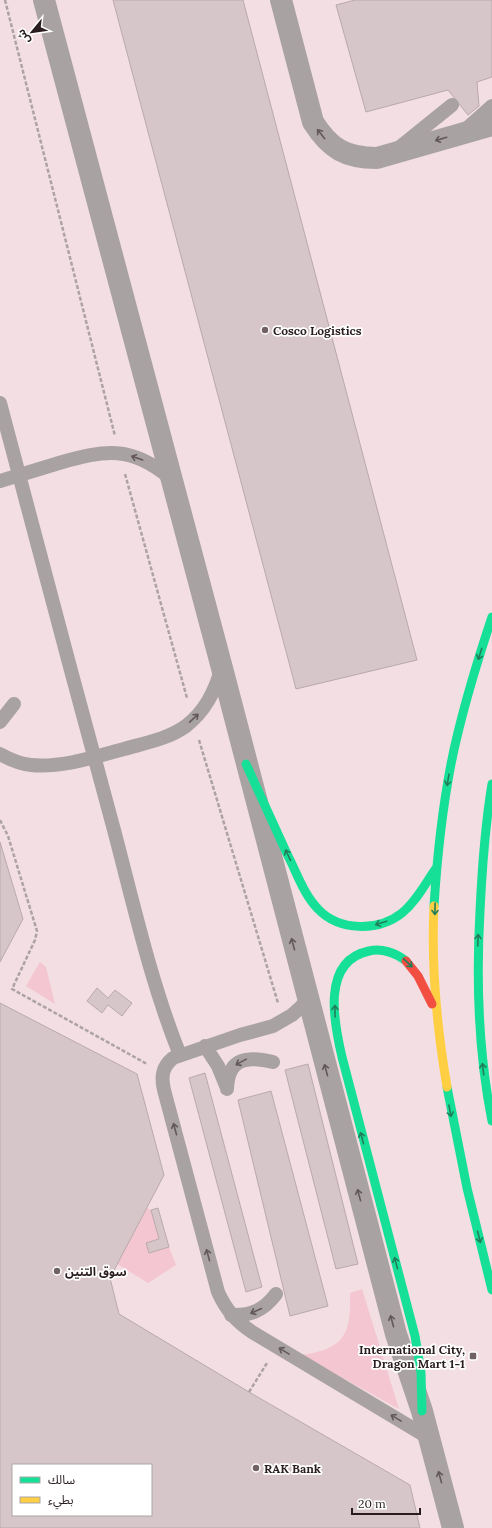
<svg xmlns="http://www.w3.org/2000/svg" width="492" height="1528" font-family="Lora,'Noto Sans Arabic',serif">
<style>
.green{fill:#f4c6d1}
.building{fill:#d6c6c9;stroke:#b9a9ad;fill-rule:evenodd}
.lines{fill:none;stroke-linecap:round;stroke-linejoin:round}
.path{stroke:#ada2a5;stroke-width:2.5;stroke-dasharray:4 2;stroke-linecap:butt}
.lane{stroke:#a9a2a3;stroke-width:14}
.street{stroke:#a9a2a3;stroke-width:22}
.fast{stroke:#16e098;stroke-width:9}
.slow{stroke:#ffcf43;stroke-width:9}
.jam{stroke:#f24e42;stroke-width:9}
.oneway{stroke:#63595a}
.oneway2{stroke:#207e5c}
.poi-dot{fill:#706164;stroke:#fff;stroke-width:1.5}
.labels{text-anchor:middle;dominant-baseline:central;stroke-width:3.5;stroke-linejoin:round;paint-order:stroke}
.poi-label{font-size:12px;font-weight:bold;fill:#2a1d1f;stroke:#fff;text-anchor:start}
</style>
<rect width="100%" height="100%" fill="#f3dee3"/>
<path class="green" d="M40 962 46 967 55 1004 26 986Z
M147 1208 151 1210 159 1239 146 1243 149 1252 169 1247 176 1265 148 1283 117 1264Z
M362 1289 399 1409 301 1355C345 1349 351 1334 350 1293Z"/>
<path class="building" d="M113 0H243L417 660 296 689Z
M355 0H492V77L477 82 479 106 468 115 448 90 366 112 336 5Z
M0 842 23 919 0 962Z
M97 988 108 998 115 990 132 1003 122 1016 108 1005 102 1013 87 1001Z
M0 1003 137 1074 164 1175 110 1278 119 1314 249 1392 410 1485 420 1528H0ZM13 1465H151V1515H13Z
M308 1064 358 1264 336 1269 285 1070Z
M205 1073 262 1287 246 1292 189 1078Z
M271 1091 328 1306 290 1316 238 1100Z
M158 1208 169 1247 149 1253 146 1243 159 1239 151 1210Z"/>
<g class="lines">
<path class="path" d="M5 0 115 436
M125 474 187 698
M199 740 278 1003
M0 820 8 836 37 931 35 940 12 989 147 1064
M249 1392 267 1363"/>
<path class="lane" d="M465 130 492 106
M400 147 452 105
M0 403C38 545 75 688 114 830 134 906 151 983 180 1055
M0 481C20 475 39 469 59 463 105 450 131 445 170 478
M0 722 14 704
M0 754C9 759 21 764 31 765 62 768 94 757 124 749 145 743 168 739 186 726 205 711 214 693 221 670
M308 998 301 1007 292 1015 273 1026 240 1035 173 1058C162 1067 161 1077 164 1090L218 1292C226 1310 236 1321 252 1332L429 1438
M205 1046 218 1066 227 1088
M227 1089C228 1057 248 1056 273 1062
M231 1315C251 1316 264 1310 276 1294"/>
<path class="street" d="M44 0 222 668 396 1334 422 1411 453 1528
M281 0 313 122C330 149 346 158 377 158L492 125"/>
<path class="fast" d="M246 764C260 795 274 825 288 856 297 873 304 895 318 909 339 931 378 932 402 913 417 901 426 882 437 867
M492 784C485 826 482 869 480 911 476 982 478 1051 492 1121
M434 906C437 858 442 811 451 764 461 714 476 665 492 617
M406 961C396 953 382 948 369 951 321 961 334 1023 342 1057L415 1336 421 1373 422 1411
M447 1087 467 1188 492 1290"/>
<path class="slow" d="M434 906C431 966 437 1028 447 1087"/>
<path class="jam" d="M406 961 418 976 432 1004"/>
</g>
<defs><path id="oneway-shaft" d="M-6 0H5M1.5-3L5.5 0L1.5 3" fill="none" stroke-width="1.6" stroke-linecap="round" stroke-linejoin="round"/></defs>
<g class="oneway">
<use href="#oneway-shaft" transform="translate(321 134) rotate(-128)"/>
<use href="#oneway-shaft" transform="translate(441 139) rotate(164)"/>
<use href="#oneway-shaft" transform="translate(137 458) rotate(-161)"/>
<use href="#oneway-shaft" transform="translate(194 718) rotate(-43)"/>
<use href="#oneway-shaft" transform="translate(293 944) rotate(-105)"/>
<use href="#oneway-shaft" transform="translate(241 1062) rotate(151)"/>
<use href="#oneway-shaft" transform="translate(326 1070) rotate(-105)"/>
<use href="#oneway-shaft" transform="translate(175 1129) rotate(-105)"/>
<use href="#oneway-shaft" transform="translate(359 1195) rotate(-105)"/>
<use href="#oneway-shaft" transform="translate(208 1255) rotate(-105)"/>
<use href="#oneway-shaft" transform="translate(256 1311) rotate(156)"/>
<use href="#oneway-shaft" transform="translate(392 1321) rotate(-105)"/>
<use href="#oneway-shaft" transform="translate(284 1351) rotate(-149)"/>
<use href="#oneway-shaft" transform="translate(396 1418) rotate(-149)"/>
<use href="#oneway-shaft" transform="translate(440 1477) rotate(-105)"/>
</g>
<g class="oneway2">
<use href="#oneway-shaft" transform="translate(480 654) rotate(108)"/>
<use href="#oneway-shaft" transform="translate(448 780) rotate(100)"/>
<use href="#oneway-shaft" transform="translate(288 855) rotate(-115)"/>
<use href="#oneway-shaft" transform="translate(435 909) rotate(91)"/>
<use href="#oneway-shaft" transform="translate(381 923) rotate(162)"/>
<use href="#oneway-shaft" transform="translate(478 940) rotate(-88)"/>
<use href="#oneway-shaft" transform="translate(408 963) rotate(43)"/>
<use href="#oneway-shaft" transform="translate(335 1011) rotate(-91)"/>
<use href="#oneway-shaft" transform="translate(483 1069) rotate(-97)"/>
<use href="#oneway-shaft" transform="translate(450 1111) rotate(80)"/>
<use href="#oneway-shaft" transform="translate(362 1138) rotate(-105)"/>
<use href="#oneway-shaft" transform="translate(479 1237) rotate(76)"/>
<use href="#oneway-shaft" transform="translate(396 1263) rotate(-105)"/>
</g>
<g class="poi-dot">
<circle cx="265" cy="330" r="4"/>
<circle cx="57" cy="1271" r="4"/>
<rect x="469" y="1352" width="8" height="8" rx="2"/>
<circle cx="256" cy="1468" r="4"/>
</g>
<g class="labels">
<g class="poi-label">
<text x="273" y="330">Cosco Logistics</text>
<text x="65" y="1271">سوق التنين</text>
<text x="465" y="1349" text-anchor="end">International City,<tspan x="465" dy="14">Dragon Mart 1-1</tspan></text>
<text x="264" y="1468">RAK Bank</text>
</g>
</g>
<rect x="12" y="1464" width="140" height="52" fill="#ffffff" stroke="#aaa5a5"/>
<rect x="20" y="1477" width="20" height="6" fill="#16e098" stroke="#aaa5a5"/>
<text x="48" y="1484" font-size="12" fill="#2a1d1f">سالك</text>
<rect x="20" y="1497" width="20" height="6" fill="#ffcf43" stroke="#aaa5a5"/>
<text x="48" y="1504" font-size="12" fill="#2a1d1f">بطيء</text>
<g transform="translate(32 32) rotate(241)" stroke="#ffffff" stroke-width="3" paint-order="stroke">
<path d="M0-3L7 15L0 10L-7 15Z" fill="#2a1d1f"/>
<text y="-6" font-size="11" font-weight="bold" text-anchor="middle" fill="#2a1d1f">ش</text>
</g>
<path d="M352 1508v6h68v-6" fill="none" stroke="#2a1d1f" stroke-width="2"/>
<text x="358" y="1508" font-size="12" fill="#2a1d1f" stroke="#ffffff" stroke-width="3" paint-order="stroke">20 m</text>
</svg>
